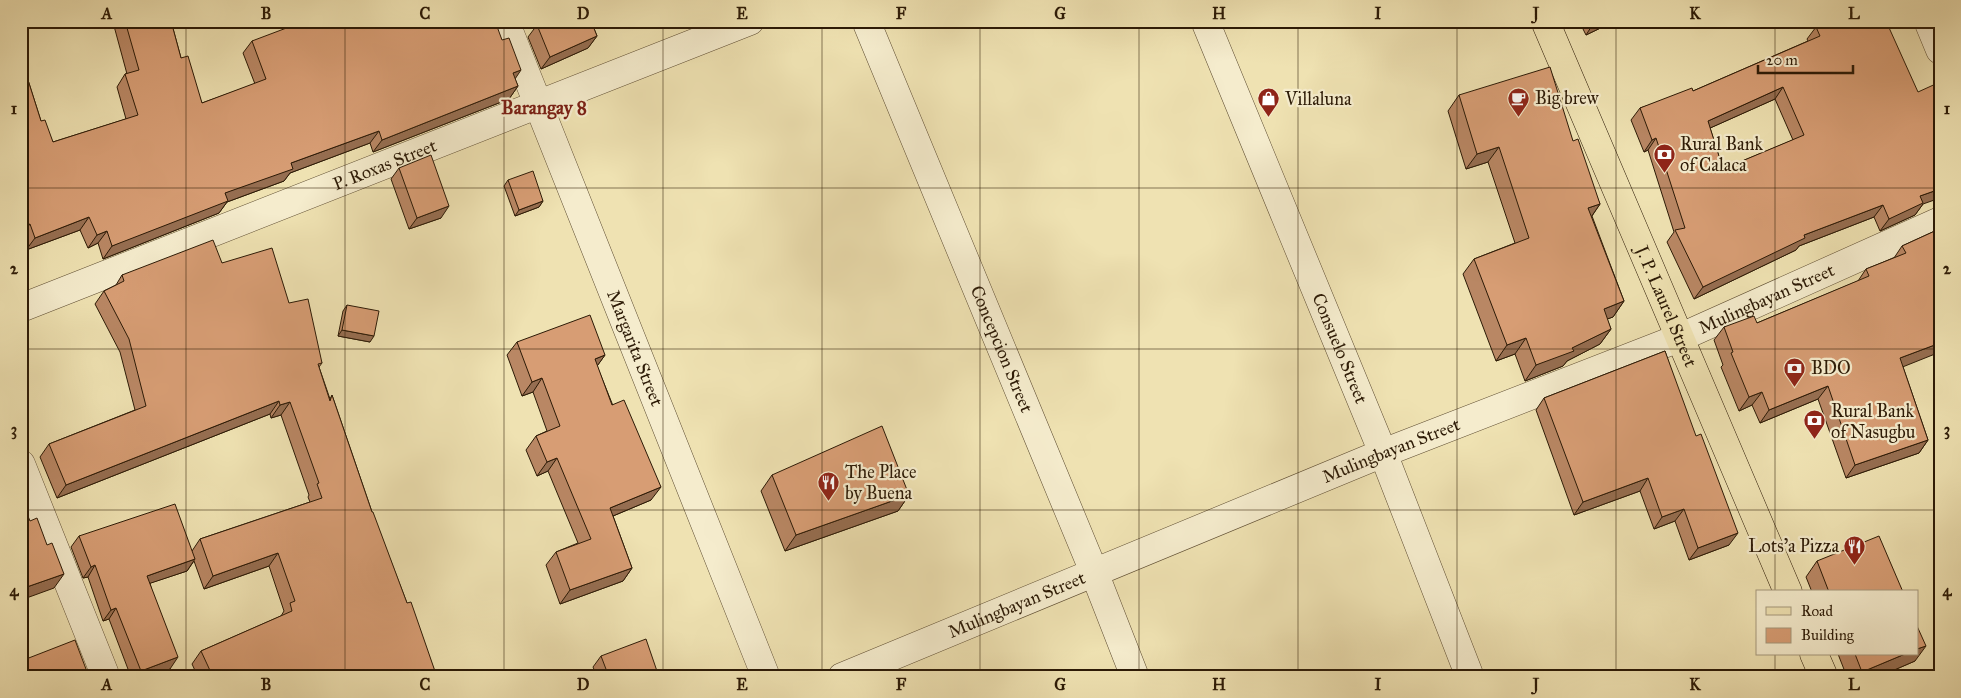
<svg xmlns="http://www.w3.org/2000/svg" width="1961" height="698" font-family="'IM FELL Great Primer',serif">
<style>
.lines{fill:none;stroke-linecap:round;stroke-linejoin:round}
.minor-casing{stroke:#5d4c31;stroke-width:29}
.major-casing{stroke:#2c1a06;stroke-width:29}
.minor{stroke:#f5eccd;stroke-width:28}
.major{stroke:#efe2b2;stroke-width:28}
.wall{fill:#b98764;stroke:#2c1a06;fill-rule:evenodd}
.shaded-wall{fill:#966e51;stroke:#2c1a06}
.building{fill:#d79d74;stroke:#2c1a06;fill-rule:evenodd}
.grid{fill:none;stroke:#2c1a06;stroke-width:1;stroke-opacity:0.55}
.labels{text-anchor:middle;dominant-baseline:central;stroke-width:4.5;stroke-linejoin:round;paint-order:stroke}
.poi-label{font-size:18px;fill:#2c1a06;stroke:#f5eccd;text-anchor:start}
.street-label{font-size:18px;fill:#2c1a06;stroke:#f5eccd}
.neighbourhood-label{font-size:19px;font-weight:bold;fill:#7a1f14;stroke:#f5eccd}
.neatline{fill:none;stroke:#2c1a06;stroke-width:2}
.grid-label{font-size:16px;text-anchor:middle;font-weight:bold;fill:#2c1a06}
</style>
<rect width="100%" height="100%" fill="#efe2b2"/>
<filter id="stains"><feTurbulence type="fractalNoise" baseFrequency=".004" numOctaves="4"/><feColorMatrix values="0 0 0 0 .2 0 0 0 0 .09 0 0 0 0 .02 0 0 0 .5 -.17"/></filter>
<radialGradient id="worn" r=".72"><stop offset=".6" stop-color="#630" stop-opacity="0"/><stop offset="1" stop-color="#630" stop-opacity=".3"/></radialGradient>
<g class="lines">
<defs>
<g id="minor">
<path id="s1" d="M505 21 766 677"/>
<path id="s2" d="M866 21 1094 572 1135 677"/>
<path id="s3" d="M1205 21 1383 453 1470 677"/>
<path d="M1928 21 1940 50"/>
<path id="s4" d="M21 308 750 21"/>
<path d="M21 464 106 677"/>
<path id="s5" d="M842 677 1383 453 1679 338 1940 221"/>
</g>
<g id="major">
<path id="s6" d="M1545 21 1788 592"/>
<path d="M1814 654 1824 677"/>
</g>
</defs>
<use href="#minor" class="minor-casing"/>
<use href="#major" class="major-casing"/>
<use href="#minor" class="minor"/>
<use href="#major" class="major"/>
</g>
<path class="wall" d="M118 21H171L181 58 202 103 255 84 243 53 252 41 515 79 518 86 509 99 373 152 370 143 290 173 284 181 227 202 219 213 103 259 98 243 88 248 80 230 26 250 21 237V58L41 121 53 142 126 119 117 87 125 74H127L114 26Z
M541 21H591L597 36 588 48 541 69 528 37 537 25 542 23Z
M1579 21H1615L1586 35Z
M1816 27 1923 204 1915 215 1880 231 1874 217 1799 246 1796 250 1694 299 1667 242 1674 232 1648 150 1644 152 1631 120 1640 108 1693 91 1808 41 1807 39ZM1775 99 1793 140 1723 169 1710 128Z
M1459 95 1573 141 1600 204 1592 216 1624 301 1613 317 1607 319 1611 329 1600 344 1567 361 1563 366 1525 381 1515 354 1496 361 1463 274 1474 259 1515 243 1488 162 1466 169 1448 111Z
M399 168 441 218 409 229 391 179Z
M508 180 543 201 539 207 515 216 504 186Z
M1937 230 1903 367 1928 440 1919 453 1846 478 1818 399 1760 423 1752 405 1739 411 1721 367 1723 365 1714 340 1724 327 1757 323 1858 281 1866 269 1894 258 1902 246Z
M222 263 289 303 322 363 319 367 330 399 332 395 372 512 407 603 437 677H198L192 664 201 651 281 616 284 611 269 566 204 589 194 561 187 571 150 583 170 669 148 677H131L109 619 103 621 88 577 83 578 71 547 79 536 192 551 200 539 310 502 308 497 309 495 281 415 271 418 270 414 57 498 40 457 49 444 135 410 120 352 95 304 104 291 116 285 122 275Z
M347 305 370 342 338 336 343 311Z
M517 342 605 355 597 366 651 500 613 516 632 568 623 581 560 604 546 565 556 552 578 543 548 471 537 476 526 450 536 436 547 431 533 392 522 396 507 355Z
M1665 351 1729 545 1689 560 1675 521 1654 529 1640 491 1574 515 1536 410 1544 398Z
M1940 436V454L1934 443Z
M772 475 909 495 898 511 785 551 761 491Z
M1817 561 1903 592H1812L1806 577Z
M1838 654H1917L1915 661 1878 677H1847Z
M601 656 659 677H597L593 667Z"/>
<path class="shaded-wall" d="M1600 21H1615L1586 35 1593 24Z
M597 36 588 48 541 69 550 57Z
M521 70 513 82V73Z
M518 86 509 99 373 152 382 140Z
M1783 87 1775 99 1699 133 1708 121Z
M379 131 370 143 290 173 284 181 227 202 219 213 103 259 112 246 225 193 291 163Z
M1656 138 1648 150 1644 152 1652 140Z
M1499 147 1488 162 1466 169 1477 154Z
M1940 189V198L1923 204 1915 215 1880 231 1889 219 1920 196Z
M543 201 539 207 515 216 519 210Z
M1600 204 1589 220 1588 208Z
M1883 205 1874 217 1799 246 1796 250 1694 299 1703 287 1804 235Z
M449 206 441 218 409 229 417 218Z
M89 217 80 230 26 250 35 238Z
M30 224 21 236V227Z
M107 231 98 243 88 248 97 235Z
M1624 301 1613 317 1593 324 1604 309Z
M1611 329 1600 344 1567 361 1563 366 1525 381 1536 365Z
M342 330 374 336 370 342 338 336Z
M1526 338 1515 354 1496 361 1507 345Z
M1940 343V352L1890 372 1900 358Z
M605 355 595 369V359Z
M542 378 533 392 522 396 532 382Z
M1828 386 1818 399 1760 423 1769 410Z
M1762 392 1752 405 1739 411 1749 397Z
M279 401 270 414 57 498 66 485Z
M290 402 281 415 271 418 280 405Z
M1928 440 1919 453 1846 478 1855 465Z
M557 458 548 471 537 476 547 462Z
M1648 478 1640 491 1574 515 1583 502Z
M661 487 651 500 601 521 610 508Z
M909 495 898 511 785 551 796 535Z
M1684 509 1675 521 1654 529 1662 517Z
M1738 533 1729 545 1689 560 1698 548Z
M278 553 269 566 204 589 213 576Z
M195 559 187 571 139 587 147 576Z
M95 565 88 577 83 578 91 567Z
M632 568 623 581 560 604 570 590Z
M64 574 54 588 21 600V589Z
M116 608 109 619 103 621 111 610Z
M1926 646 1915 661 1878 677H1859L1862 672 1905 654H1917V649Z
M178 657 170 669 148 677H137L141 671Z"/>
<path class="building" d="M125 21H171L181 58 188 56 202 103 266 79 252 41 305 21H495L502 40 509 38 521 70 513 73 518 86 382 140 379 131 291 163 293 169 225 193 228 201 112 246 107 231 97 235 89 217 35 238 30 224 21 227V58L41 121 45 120 53 142 138 115 125 74 139 70Z
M545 21H591L597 36 550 57 537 25Z
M1592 21H1600L1593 24Z
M1828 21H1886L1918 92 1940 82V189L1920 196 1923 203 1889 219 1883 205 1804 235 1805 238 1703 287 1675 230 1685 228 1656 138 1652 140 1640 108 1692 88 1693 91 1820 36 1816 27ZM1783 87 1804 135 1723 169 1708 121Z
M1550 67 1573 141 1578 139 1600 204 1588 208 1624 301 1604 309 1611 329 1572 348 1574 351 1536 365 1526 338 1507 345 1474 259 1529 238 1499 147 1477 154 1459 95Z
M431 155 449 206 417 218 399 168Z
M533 171 543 201 519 210 508 180Z
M1937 230 1940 237V343L1900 358 1928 440 1855 465 1828 386 1769 410 1762 392 1749 397 1731 353 1733 352 1724 327 1754 316 1757 323 1869 276 1866 269 1906 253 1902 246Z
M213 240 222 263 272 248 289 303 308 299 322 363 318 364 330 401 332 395 372 512H373L407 603 411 602 437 677H213L201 651 292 611 290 603 295 601 278 553 213 576 200 539 322 498 317 484 319 483 290 402 280 405 279 401 66 485 49 444 146 406 129 339 104 291 124 281 122 275Z
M347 305 379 311 374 336 342 330Z
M590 315 605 355 595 359 612 405 624 400 661 487 610 508 632 568 570 590 556 552 591 539 557 458 547 462 536 436 560 426 542 378 532 382 517 342Z
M1665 351 1696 436 1701 434 1738 533 1698 548 1684 509 1662 517 1648 478 1583 502 1544 398Z
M882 426 909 495 796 535 772 475Z
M21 499 30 521 37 518 47 545 52 543 64 574 21 589Z
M175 504 195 559 147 576 178 657 141 671 116 608 111 610 95 565 91 567 79 536Z
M1879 536 1903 592H1829L1817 561Z
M1917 626 1926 646 1917 649Z
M646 639 659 677H609L601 656Z
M75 640 89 677H21V661Z
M1855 654H1905L1862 672Z"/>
<path class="grid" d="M186 21V677M345 21V677M504 21V677M663 21V677M822 21V677M980 21V677M1139 21V677M1298 21V677M1457 21V677M1616 21V677M1775 21V592M21 188H1940M21 349H1940M21 510H1940M1775 654V677"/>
<defs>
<symbol id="cafe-pin" viewBox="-11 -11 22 30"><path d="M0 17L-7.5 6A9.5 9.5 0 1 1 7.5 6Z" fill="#8f2418" stroke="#f5eccd"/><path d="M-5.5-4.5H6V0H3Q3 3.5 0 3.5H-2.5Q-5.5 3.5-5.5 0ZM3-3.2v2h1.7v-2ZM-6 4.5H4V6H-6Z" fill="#fff"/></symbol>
<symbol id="shop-pin" viewBox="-11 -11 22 30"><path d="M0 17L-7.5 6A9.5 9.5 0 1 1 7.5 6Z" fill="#8f2418" stroke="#f5eccd"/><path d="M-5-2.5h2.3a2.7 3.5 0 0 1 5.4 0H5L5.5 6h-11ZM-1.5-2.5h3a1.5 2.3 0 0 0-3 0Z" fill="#fff"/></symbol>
<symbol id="bank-pin" viewBox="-11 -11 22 30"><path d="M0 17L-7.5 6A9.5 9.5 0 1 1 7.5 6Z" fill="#8f2418" stroke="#f5eccd"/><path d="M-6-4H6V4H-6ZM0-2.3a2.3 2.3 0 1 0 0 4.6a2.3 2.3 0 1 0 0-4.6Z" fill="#fff"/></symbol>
<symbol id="restaurant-pin" viewBox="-11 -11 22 30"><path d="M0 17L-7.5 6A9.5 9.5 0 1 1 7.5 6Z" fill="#8f2418" stroke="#f5eccd"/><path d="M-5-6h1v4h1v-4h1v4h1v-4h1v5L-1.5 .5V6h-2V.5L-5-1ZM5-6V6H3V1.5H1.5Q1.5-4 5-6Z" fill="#fff"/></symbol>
</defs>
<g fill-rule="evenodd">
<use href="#cafe-pin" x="1506" y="86" width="25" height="34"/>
<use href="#shop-pin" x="1256" y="86" width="25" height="34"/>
<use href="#bank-pin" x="1652" y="142" width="25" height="34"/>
<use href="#bank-pin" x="1782" y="356" width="25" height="34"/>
<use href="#bank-pin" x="1802" y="408" width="25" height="34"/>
<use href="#restaurant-pin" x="816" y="470" width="25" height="34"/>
<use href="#restaurant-pin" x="1842" y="534" width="25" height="34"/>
</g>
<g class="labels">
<g class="poi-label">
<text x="1535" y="98">Big brew</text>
<text x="1285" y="99">Villaluna</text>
<text x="1680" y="144">Rural Bank<tspan x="1680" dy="21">of Calaca</tspan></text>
<text x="1811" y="368">BDO</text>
<text x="1831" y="411">Rural Bank<tspan x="1831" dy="21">of Nasugbu</tspan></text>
<text x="845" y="472">The Place<tspan x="845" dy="21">by Buena</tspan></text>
<text x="1839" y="546" text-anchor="end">Lots'a Pizza</text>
</g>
<g class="street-label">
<text stroke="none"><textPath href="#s4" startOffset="391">P. Roxas Street</textPath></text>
<text stroke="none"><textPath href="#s5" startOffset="999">Mulingbayan Street</textPath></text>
<text stroke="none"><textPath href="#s6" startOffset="310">J. P. Laurel Street</textPath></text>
<text stroke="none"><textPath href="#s3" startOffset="354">Consuelo Street</textPath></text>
<text stroke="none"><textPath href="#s1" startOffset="352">Margarita Street</textPath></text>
<text stroke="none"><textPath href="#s2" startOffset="355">Concepcion Street</textPath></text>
<text stroke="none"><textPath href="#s5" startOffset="594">Mulingbayan Street</textPath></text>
<text stroke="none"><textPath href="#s5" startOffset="189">Mulingbayan Street</textPath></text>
</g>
<g class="neighbourhood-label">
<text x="544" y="107">Barangay 8</text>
</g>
</g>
<rect width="1961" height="698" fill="none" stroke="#efe2b2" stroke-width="55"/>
<rect x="1756" y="590" width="162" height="65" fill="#f5eccd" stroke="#a5987d"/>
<rect x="1766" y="607" width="25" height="8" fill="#efe2b2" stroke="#a5987d"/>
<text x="1801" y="616" font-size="15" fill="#2c1a06">Road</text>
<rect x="1766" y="628" width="25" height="15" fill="#d79d74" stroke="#a5987d"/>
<text x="1801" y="640" font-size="15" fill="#2c1a06">Building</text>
<path d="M1758 65v8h95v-8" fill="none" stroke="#2c1a06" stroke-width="2.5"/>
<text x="1766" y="65" font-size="15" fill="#2c1a06" stroke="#f5eccd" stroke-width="4" paint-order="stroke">20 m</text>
<rect x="28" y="28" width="1906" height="642" class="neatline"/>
<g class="grid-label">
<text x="107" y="19">A</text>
<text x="266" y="19">B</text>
<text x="425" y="19">C</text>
<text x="583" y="19">D</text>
<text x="742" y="19">E</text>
<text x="901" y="19">F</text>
<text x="1060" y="19">G</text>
<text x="1219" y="19">H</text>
<text x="1378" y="19">I</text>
<text x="1536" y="19">J</text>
<text x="1695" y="19">K</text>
<text x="1854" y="19">L</text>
<text x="14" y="114">1</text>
<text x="1947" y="114">1</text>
<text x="14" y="274">2</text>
<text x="1947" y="274">2</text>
<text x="14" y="435">3</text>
<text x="1947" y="435">3</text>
<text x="14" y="596">4</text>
<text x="1947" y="596">4</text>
<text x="107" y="690">A</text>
<text x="266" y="690">B</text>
<text x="425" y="690">C</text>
<text x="583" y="690">D</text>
<text x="742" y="690">E</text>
<text x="901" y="690">F</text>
<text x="1060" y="690">G</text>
<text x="1219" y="690">H</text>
<text x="1378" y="690">I</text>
<text x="1536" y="690">J</text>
<text x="1695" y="690">K</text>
<text x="1854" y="690">L</text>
</g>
<rect width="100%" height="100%" filter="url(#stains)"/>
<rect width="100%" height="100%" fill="url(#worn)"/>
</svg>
